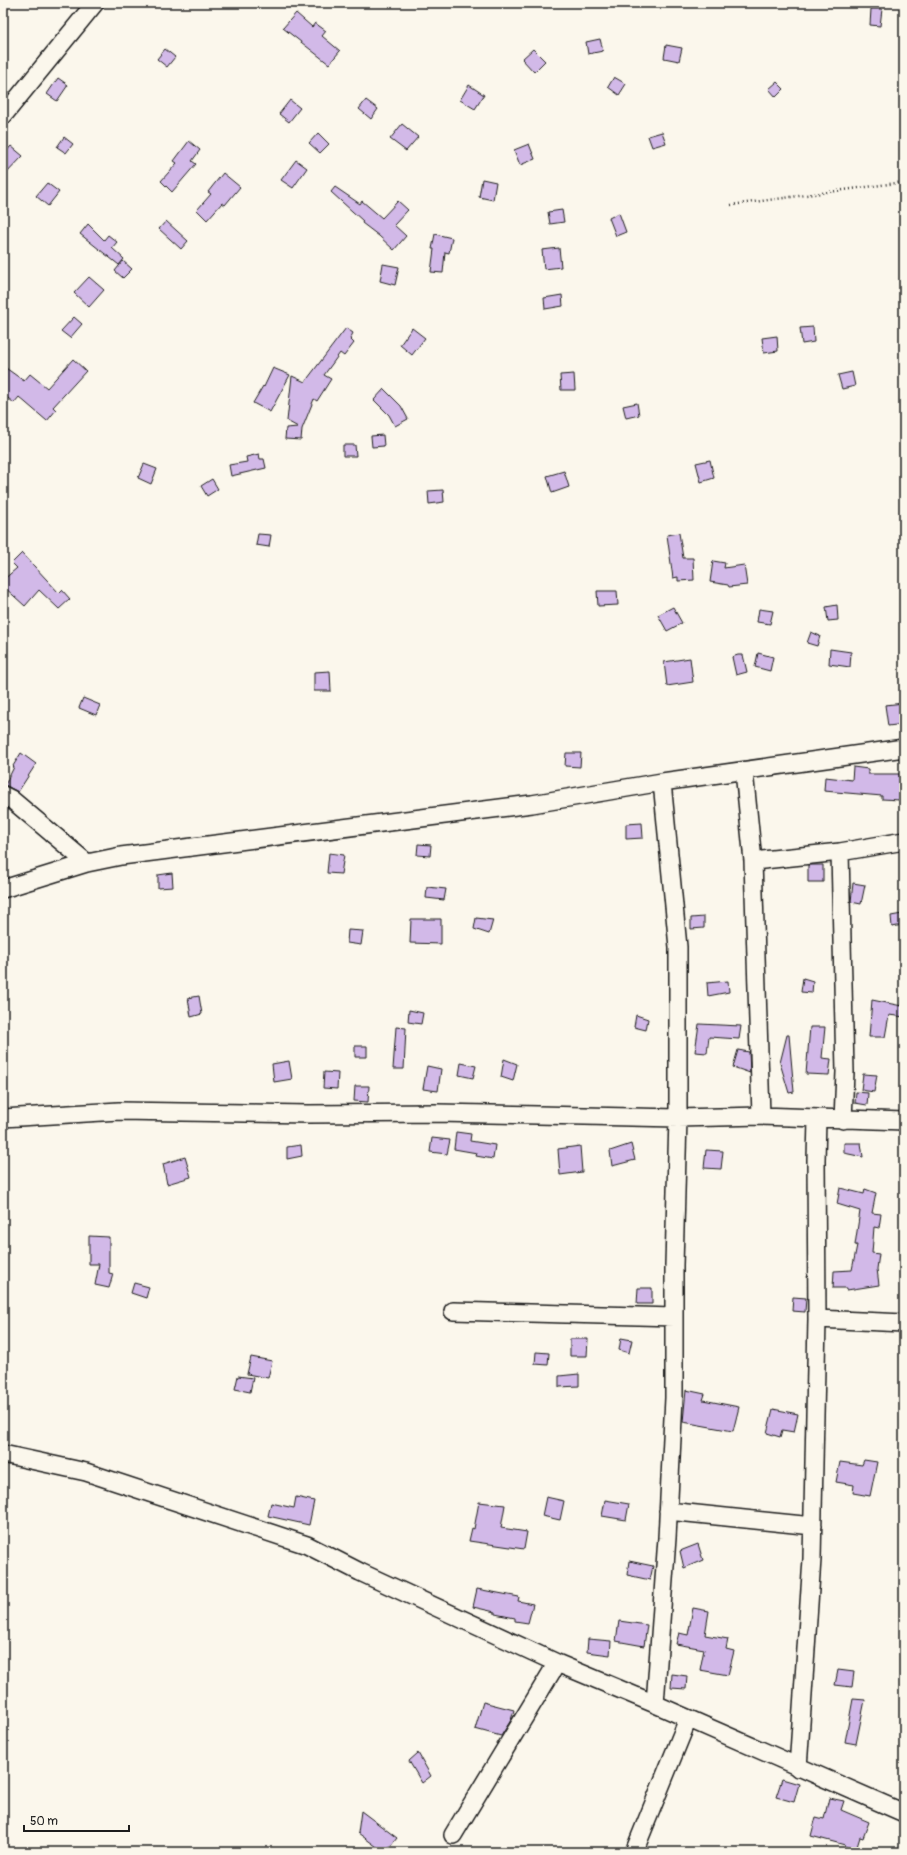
<svg xmlns="http://www.w3.org/2000/svg" width="907" height="1855" font-family="Pangolin,sans-serif">
<style>
.building{fill:#d2b9e8;stroke:#1c1c1c}
.lines{fill:none;stroke-linecap:round;stroke-linejoin:round}
.minor-casing{stroke:#1c1c1c;stroke-width:20}
.path{stroke:#1c1c1c;stroke-width:2.5;stroke-dasharray:1 3;stroke-linecap:butt}
.minor{stroke:#fbf7ec;stroke-width:17}
</style>
<rect width="100%" height="100%" fill="#fbf7ec"/>
<filter id="ink" filterUnits="userSpaceOnUse"><feTurbulence type="fractalNoise" baseFrequency=".025" numOctaves="2"/><feDisplacementMap in="SourceGraphic" scale="8" xChannelSelector="R" yChannelSelector="G"/><feConvolveMatrix kernelMatrix="1 2 1 2 8 2 1 2 1" color-interpolation-filters="sRGB"/></filter>
<g filter="url(#ink)">
<path class="building" d="M871 9H882L880 26 870 25Z
M296 13 312 27 315 23 326 31 322 36 340 51 329 64 283 28Z
M600 39 603 51 588 54 586 42Z
M666 45 682 48 679 61 664 58Z
M165 49 175 57 167 67 157 59Z
M533 49 545 61 534 72 522 59Z
M614 77 626 84 619 95 608 87Z
M58 78 68 85 57 101 47 94Z
M777 82 784 89 776 97 769 89Z
M469 85 484 95 475 109 460 100Z
M290 100 300 108 289 122 279 114Z
M366 100 378 109 371 119 359 109Z
M402 124 418 137 406 151 390 139Z
M662 132 666 143 652 147 648 136Z
M318 133 329 144 320 153 309 143Z
M64 137 73 144 66 153 57 147Z
M189 141 200 150 192 161 196 164 172 192 161 181 177 163 174 161Z
M529 144 535 159 520 165 514 150Z
M11 146 23 156 3 177V155Z
M296 160 307 168 293 188 281 180Z
M223 173 240 187 225 205 222 203 207 220 197 210 211 194 208 192Z
M482 179 496 182 493 200 479 197Z
M47 183 59 192 48 206 36 196Z
M335 187 360 204 362 201 382 218 398 201 408 210 394 225 406 236 394 250 379 236 362 223 363 221 331 192Z
M562 210 564 222 550 224 548 212Z
M619 213 626 232 616 236 609 218Z
M166 221 188 241 181 249 159 229Z
M88 224 104 240 108 235 117 242 112 248 124 259 119 265 80 234Z
M435 234 452 238 449 253 445 252 443 273 431 272 434 249H432Z
M559 248 561 267 544 269 542 250Z
M123 261 132 269 123 278 115 271Z
M383 264 399 267 395 285 380 281Z
M89 277 104 290 89 307 74 293Z
M562 295 563 306 545 309 544 298Z
M74 317 82 324 70 338 61 331Z
M813 327 814 342 802 344 800 328Z
M346 328 353 333 350 339 354 343 344 356 340 353 324 375 331 379 317 401 314 399 302 429 301 440 285 439 286 428 298 427 287 421 292 376 305 382Z
M412 328 425 338 412 355 400 345Z
M777 336 778 351 764 353 762 338Z
M73 359 86 371 53 407 56 410 47 421 19 397 14 403 3 394V366L24 381 30 374 47 388Z
M273 368 290 375 270 412 253 403 263 386 264 387Z
M852 372 855 386 842 389 838 375Z
M574 374 575 390H561L560 375Z
M384 389 401 406 408 419 395 426 389 415 374 400Z
M637 403 639 415 626 418 623 406Z
M383 435 384 446 372 447 371 436Z
M343 445H355L356 456H343Z
M259 454 260 459H264L266 468 231 476 229 465 247 462 246 457Z
M710 460 714 478 701 482 696 463Z
M144 464 157 469 151 484 138 478Z
M564 471 569 487 552 493 547 476Z
M212 479 218 489 207 496 201 486Z
M443 490 444 502 429 504 428 491Z
M679 533 683 558H693L694 580 678 581V577L673 578 667 535Z
M258 534 271 535 269 547 256 545Z
M22 553 59 593 62 590 70 599 59 609 39 590 25 606 3 586V580L17 568 12 563Z
M713 561 725 563 724 568 744 565 747 585 729 587 728 585 710 582Z
M597 591H617L618 605 598 606Z
M837 605 838 620 828 621 826 607Z
M673 607 682 623 667 631 658 615Z
M759 609 773 611 770 624 757 622Z
M811 632 820 636 817 646 807 643Z
M830 649 851 652 850 667 829 664Z
M758 653 773 657 770 671 755 667Z
M738 655H743L747 672 736 675 732 657Z
M690 658 693 682 667 686 664 662Z
M330 671 331 691H314V672Z
M83 698 100 705 96 715 79 708Z
M904 703V724L888 726 885 705Z
M21 753 36 764 18 792 5 785 14 767 13 766Z
M566 753H581L580 767 565 766Z
M853 767 868 769V774H900V800L882 799V796L824 791 825 777 852 780Z
M642 823 643 838 626 839V824Z
M418 844 431 845 430 856 417 855Z
M329 853 344 855 341 874 327 873Z
M808 865H823V882H808Z
M172 873 173 887 158 888V875Z
M853 883 865 885 861 904 851 902Z
M427 887 446 889 444 900 426 898Z
M902 914 903 925 892 927 891 916Z
M704 917V928L691 929V918Z
M476 918 493 920 489 934 474 929Z
M411 919H441V944L410 943Z
M348 930 363 931 361 945 347 943Z
M803 978 813 981 812 993 801 992Z
M728 981 729 992 708 996 707 983Z
M199 996 202 1014 191 1017 188 998Z
M872 1000 902 1006 904 1011V1017L889 1015 885 1037H869Z
M409 1010 423 1013 421 1024 408 1022Z
M636 1015 648 1019 646 1030 634 1027Z
M699 1024 741 1026 739 1039 709 1037 707 1053 695 1052Z
M396 1027 406 1028 404 1069H393Z
M810 1027H825L822 1058 831 1059 829 1075 806 1074Z
M787 1035H789L794 1092 789 1093 780 1063Z
M355 1046H367V1057H355Z
M738 1050 749 1052 750 1073 733 1067Z
M504 1059 517 1064 513 1081 501 1077Z
M289 1061 292 1079 274 1082 272 1064Z
M461 1063 476 1066 473 1078 459 1075Z
M427 1066 441 1069 438 1091 423 1089Z
M324 1072 338 1073 337 1089 323 1088Z
M863 1074 877 1075 874 1092 861 1090Z
M355 1086H369L368 1102 354 1101Z
M856 1092 868 1093 867 1105 855 1103Z
M456 1132 471 1134 470 1141 495 1145 493 1159 476 1156 477 1153 454 1149Z
M432 1138 450 1140 447 1154 430 1152Z
M844 1143H861L863 1157 844 1153Z
M631 1144 635 1160 612 1166 610 1151Z
M301 1145 302 1156 287 1159V1147Z
M580 1146 582 1172 560 1175 558 1149Z
M706 1150 723 1151 721 1169 704 1168Z
M185 1157 191 1177 167 1184 163 1164Z
M840 1188 864 1194 865 1189 876 1193 872 1213 881 1214 879 1228 874 1227 872 1253 879 1254 877 1269 879 1285 847 1290V1288H833L834 1271 852 1270 857 1245H855L860 1211 837 1204Z
M89 1236 109 1237V1273L113 1274 109 1288 95 1285 99 1264H89Z
M134 1283 149 1287 146 1298 131 1293Z
M638 1288H652V1304H637Z
M793 1297 806 1298 805 1312 792 1311Z
M621 1338 632 1340 629 1353 619 1350Z
M570 1339H588L587 1356H570Z
M536 1352 549 1353 548 1365 535 1364Z
M251 1357 272 1361 268 1378 247 1374Z
M579 1374V1386L559 1387V1376Z
M238 1376 253 1378 250 1392 235 1389Z
M686 1390 705 1394 703 1400 739 1407 733 1431 683 1422Z
M773 1409 798 1414 794 1432 782 1430 780 1437 767 1433Z
M864 1460 877 1462 870 1496 853 1493 854 1485 836 1482 840 1462 862 1465Z
M296 1497 314 1501 309 1525 268 1516 271 1503 294 1508Z
M546 1497 564 1501 560 1520 542 1516Z
M605 1500 629 1504 626 1520 602 1516Z
M479 1502 505 1505 501 1528 527 1532 524 1549 469 1541 472 1528 474 1529Z
M698 1544 703 1560 684 1568 680 1551Z
M629 1561 653 1566 650 1580 627 1575Z
M477 1589 519 1597 518 1601 533 1604 528 1623 515 1621V1618L495 1614V1612L473 1607Z
M693 1608 709 1611 705 1635 728 1639 726 1649 734 1651 728 1675 700 1670 704 1649 676 1644 679 1633 688 1635Z
M619 1621 647 1625 644 1646 616 1641Z
M588 1639 611 1641 610 1655 587 1652Z
M838 1670 854 1672 852 1687 835 1685Z
M672 1674 687 1676 686 1689 671 1688Z
M853 1699 865 1700 856 1744 845 1742Z
M483 1702 514 1710 511 1720 501 1736 475 1729Z
M418 1753 431 1776 422 1783 409 1761Z
M782 1779 799 1784 794 1802 776 1797Z
M829 1798 844 1801 841 1810 869 1822 863 1838 860 1837 856 1850 844 1846 845 1845 811 1836 816 1817 824 1819Z
M361 1811 397 1838 386 1852H384L358 1833Z"/>
<g class="lines">
<defs>
<path id="minor" d="M3 116 95 3
M744 771 753 861 840 852
M3 795 11 799 87 863
M753 861 761 1116
M3 889 87 863 121 856 532 804 662 782 904 748
M3 1118 119 1111 308 1114 437 1113 678 1118 761 1116 904 1121
M817 1119 816 1160 817 1319 904 1323
M843 1120 845 1072 840 852 904 841
M453 1311 674 1317
M3 1454 86 1472 307 1545 360 1572 557 1663 655 1704 904 1813
M668 1511 813 1526
M655 1704 667 1538 674 1398V1265L678 1118V947L662 782
M798 1768 812 1559 817 1319
M453 1835 557 1663
M634 1852 688 1719"/>
</defs>
<use href="#minor" class="minor-casing"/>
<path class="path" d="M731 205 904 182"/>
<use href="#minor" class="minor"/>
</g>
</g>
<rect width="907" height="1855" fill="none" stroke="#fbf7ec" stroke-width="16"/>
<rect x="8" y="8" width="891" height="1839" fill="none" stroke="#1c1c1c" stroke-width="1.5" filter="url(#ink)"/>
<path d="M24 1825v6h105v-6" fill="none" stroke="#1c1c1c" stroke-width="2"/>
<text x="30" y="1825" font-size="12" fill="#1c1c1c" stroke="#fbf7ec" stroke-width="3" paint-order="stroke">50 m</text>
</svg>
